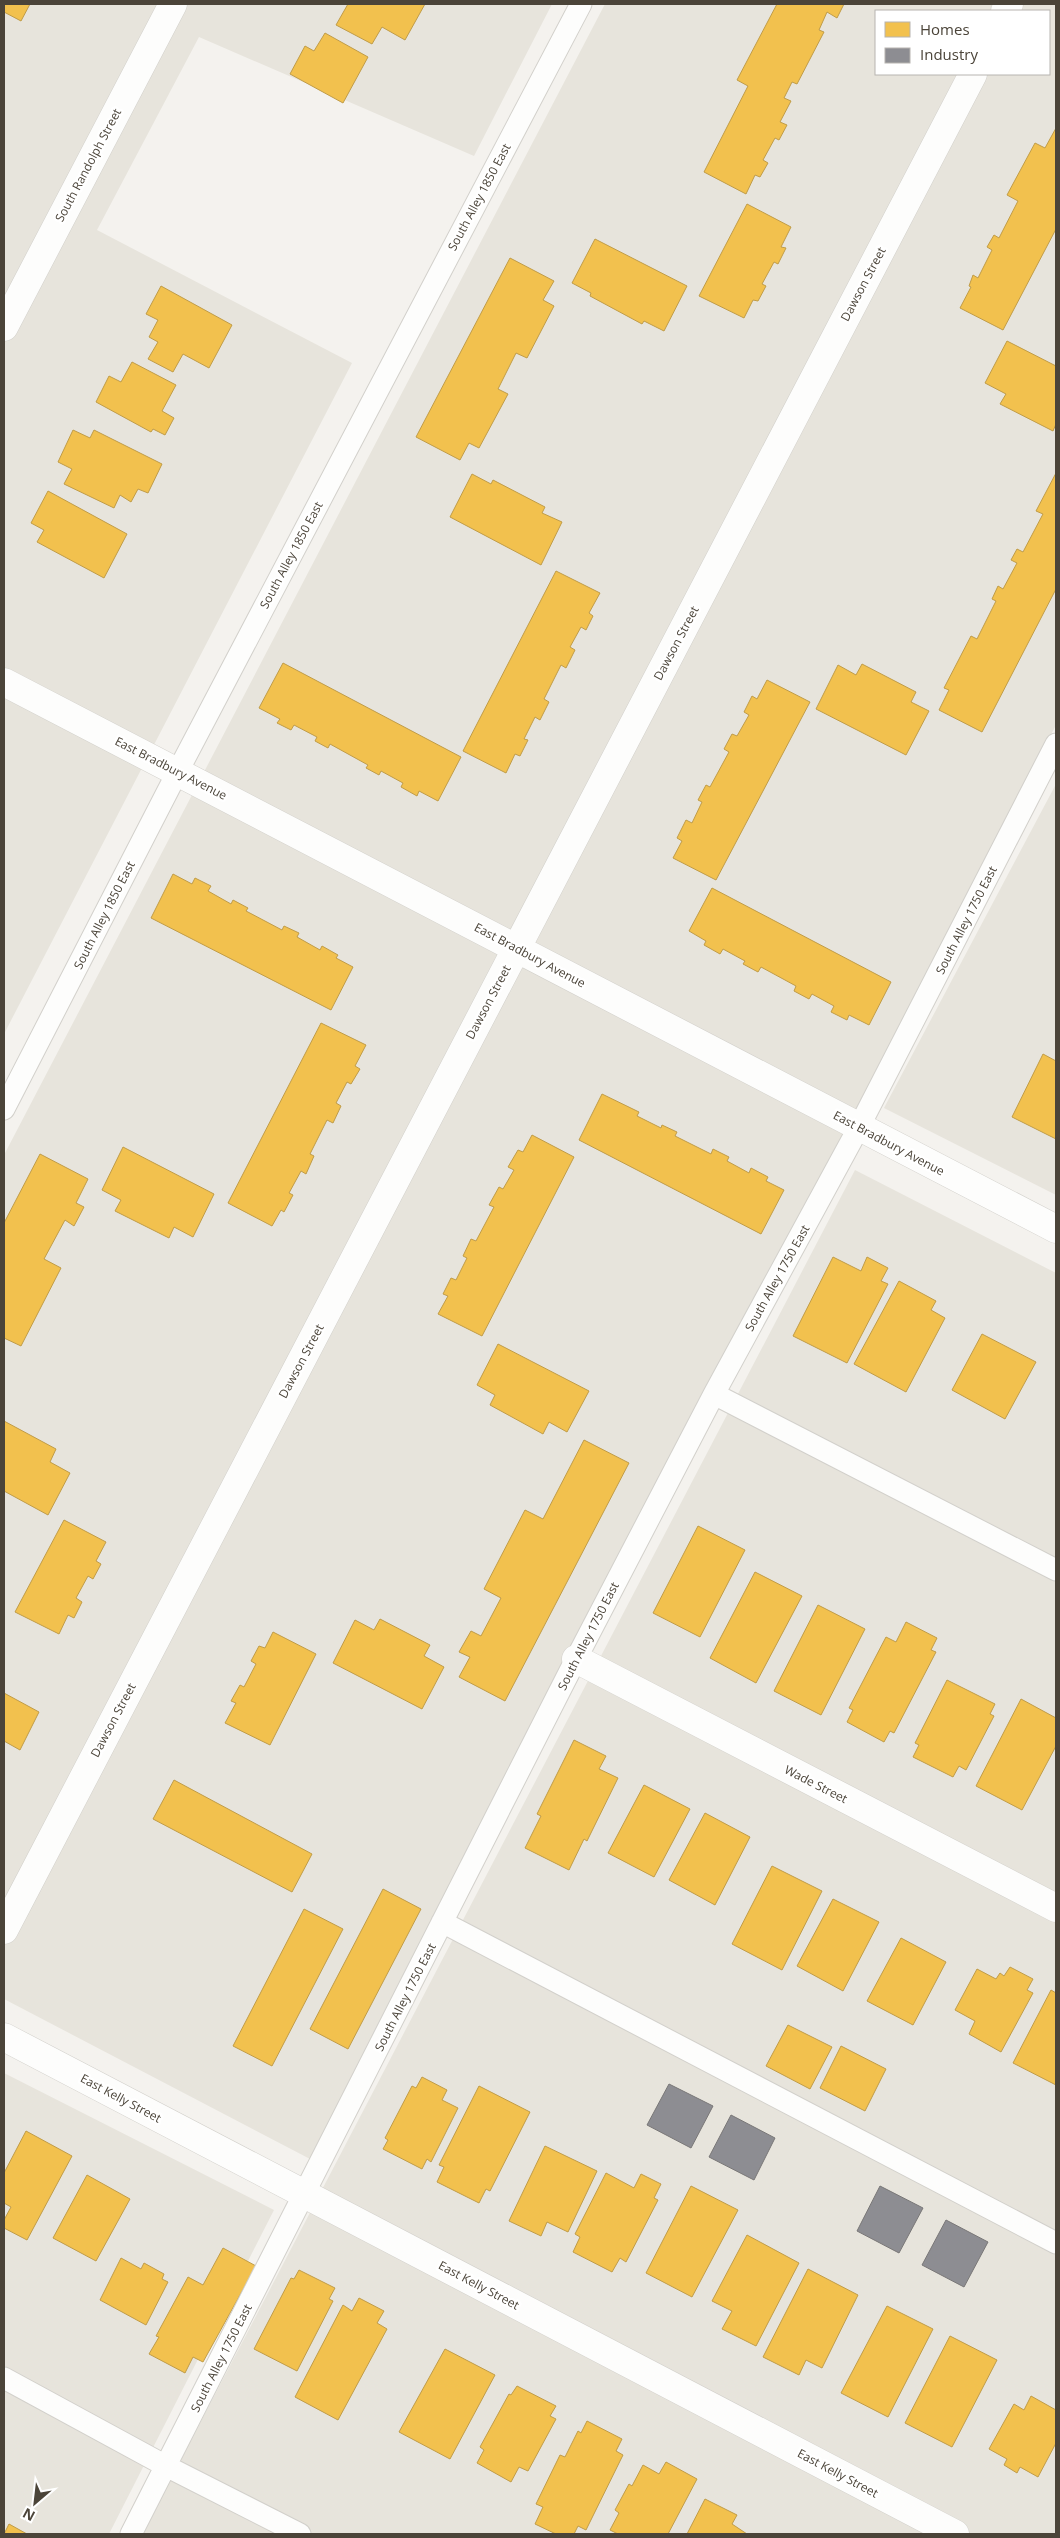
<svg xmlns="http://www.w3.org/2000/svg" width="1060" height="2538" font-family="'Open Sans',sans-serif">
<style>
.residential{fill:#e7e4dc;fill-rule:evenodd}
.homes{fill:#f2c14e;stroke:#c09c48}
.industry{fill:#8d8d92;stroke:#797777}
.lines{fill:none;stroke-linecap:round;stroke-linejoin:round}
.service-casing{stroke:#d2d0cb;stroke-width:23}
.minor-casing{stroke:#d2d0cb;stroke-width:29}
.service{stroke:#fdfdfc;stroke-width:21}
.minor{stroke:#fdfdfc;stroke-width:28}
.labels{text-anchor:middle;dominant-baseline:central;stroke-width:5;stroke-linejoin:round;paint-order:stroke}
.street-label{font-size:12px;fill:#4b4439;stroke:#fff}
</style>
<rect width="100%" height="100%" fill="#f4f2ee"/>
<path class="residential" d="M4 4H552L474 156 199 37 97 230 352 363 4 1034Z
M605 4H1056V725L312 2160 4 1999V1155ZM876 11H1049V74H876Z
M1056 784V1195L884 1108Z
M855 1170 1056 1273V2534H142Z
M4 2073 274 2210 109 2534H4Z"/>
<path class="homes" d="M4 4H30L21 21 4 12Z
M348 4H425L405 40 382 27 372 44 336 25Z
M777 4H844L837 18 827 12 819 30 824 32 797 84 792 82 784 98 791 101 780 122 787 125 779 140 775 138 763 160 768 163 760 177 755 175 746 194 704 172 748 86 737 80Z
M325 33 368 57 343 103 290 74 305 46 314 51Z
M1056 128V229L1003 330 960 308 971 287 969 286 973 275 978 278 992 250 987 247 994 235 999 238 1018 201 1007 195 1035 143 1045 148Z
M747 204 791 227 781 247 786 248 778 264 774 262 762 284 766 286 758 301 753 300 744 318 699 296Z
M595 239 687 286 664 331 644 321 642 324 590 296 591 293 572 283Z
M510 258 554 281 543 300 554 306 527 358 516 353 498 389 508 394 479 448 469 443 460 460 416 437Z
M161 286 232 325 209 368 183 354 173 372 148 359 158 342 149 337 158 320 146 314Z
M1007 341 1056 366V424L1053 431 1000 404 1006 394 985 383Z
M132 362 176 385 162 411 174 418 165 435 153 429 151 432 96 402 109 376 121 382Z
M73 430 90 438 94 430 162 464 148 493 138 489 131 502 120 495 114 508 64 484 72 469 58 462Z
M1056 473V589L982 732 939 710 949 690 944 688 971 636 977 639 996 601 992 599 998 586 1003 589 1017 563 1011 560 1017 549 1023 552 1043 514 1036 511Z
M472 474 491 484 493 480 545 507 542 513 562 522 541 565 450 517Z
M48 491 127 534 104 578 37 542 44 530 31 523Z
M556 571 600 593 589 613 593 616 586 630 581 627 570 647 575 650 566 668 561 665 544 699 549 702 540 720 535 717 524 739 528 740 520 756 515 754 506 773 463 751Z
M283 663 461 757 438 801 419 791 417 796 401 787 403 783 381 771 379 775 366 768 368 765 330 744 328 748 315 741 317 737 294 725 291 730 277 723 280 719 259 708Z
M862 664 916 692 911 702 929 711 906 755 816 709 838 665 856 675Z
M767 680 810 702 716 880 673 858 682 841 677 838 686 820 692 823 702 802 698 800 706 785 710 787 729 752 724 749 732 734 737 736 749 715 744 712 752 696 757 699Z
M173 874 192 884 195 878 211 886 208 891 231 904 233 900 248 908 246 911 282 930 284 926 299 933 297 937 320 950 322 946 338 955 336 958 353 967 331 1010 151 918Z
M712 888 891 982 869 1025 849 1015 847 1020 831 1012 834 1006 812 994 809 999 794 991 796 986 761 967 758 972 743 964 745 961 723 949 720 954 704 945 706 941 689 931Z
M321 1023 366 1045 355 1066 360 1069 351 1084 347 1082 336 1103 341 1106 333 1123 327 1120 310 1154 314 1156 306 1174 301 1171 289 1193 293 1195 284 1212 281 1210 272 1226 228 1203Z
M1043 1054 1056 1061V1139L1012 1117Z
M602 1094 639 1112 637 1116 661 1128 662 1125 677 1132 675 1136 711 1154 713 1149 729 1157 727 1161 749 1173 751 1168 768 1177 766 1181 784 1190 761 1234 579 1140Z
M532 1135 574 1157 482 1336 438 1314 448 1296 443 1294 451 1278 456 1280 467 1258 463 1256 471 1239 476 1241 494 1207 489 1205 499 1187 503 1189 514 1170 508 1167 518 1150 523 1152Z
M123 1147 214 1194 193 1237 174 1227 169 1238 115 1211 121 1200 102 1190Z
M40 1154 88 1179 76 1203 84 1207 74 1226 65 1220 44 1259 61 1268 21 1346 4 1338V1223Z
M833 1257 861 1271 867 1257 888 1268 881 1281 888 1284 847 1363 793 1336Z
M899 1281 936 1301 931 1310 945 1318 906 1392 854 1364Z
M982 1334 1036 1362 1005 1419 952 1390Z
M498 1344 589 1391 567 1432 549 1422 543 1434 490 1405 495 1395 477 1385Z
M4 1421 56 1449 50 1462 70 1473 48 1515 4 1491Z
M584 1440 629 1463 505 1701 459 1677 470 1657 459 1652 471 1631 481 1636 501 1598 484 1589 525 1510 543 1519Z
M64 1520 106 1542 96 1561 101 1564 93 1579 88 1576 76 1598 82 1602 74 1618 68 1615 59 1634 15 1612Z
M698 1526 745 1550 700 1637 653 1613Z
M755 1572 802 1596 756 1683 710 1658Z
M818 1605 865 1629 821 1715 774 1691Z
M380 1619 430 1645 424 1656 444 1667 422 1709 333 1663 355 1620 374 1630Z
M906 1622 937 1638 931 1650 936 1652 894 1733 890 1731 884 1742 847 1722 853 1710 849 1708 886 1637 896 1642Z
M273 1632 316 1654 270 1745 225 1723 236 1703 231 1701 240 1685 244 1687 256 1664 251 1661 259 1646 265 1648Z
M947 1680 995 1704 990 1714 994 1716 966 1770 959 1766 953 1777 913 1757 919 1745 915 1743Z
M4 1693 39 1712 20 1750 4 1741Z
M1021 1699 1056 1718V1746L1022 1810 976 1786Z
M574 1740 606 1756 599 1769 618 1778 587 1841 584 1839 569 1870 525 1848 541 1816 537 1814Z
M174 1780 312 1854 292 1892 153 1819Z
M644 1785 690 1809 654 1877 608 1853Z
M705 1813 750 1837 715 1905 669 1880Z
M772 1866 822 1891 782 1970 732 1944Z
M383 1889 421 1909 348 2049 310 2029Z
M833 1899 879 1922 843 1991 797 1966Z
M304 1909 343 1929 272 2066 233 2046Z
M901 1938 946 1962 913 2025 867 2001Z
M1010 1967 1033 1979 1027 1990 1033 1993 1001 2052 969 2034 975 2021 955 2010 977 1969 996 1979 1000 1973 1004 1976Z
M1051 1990 1056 1993V2085L1013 2063Z
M788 2025 832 2047 810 2089 766 2066Z
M841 2046 886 2069 865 2111 820 2088Z
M422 2077 447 2090 442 2100 458 2108 431 2162 427 2159 422 2169 383 2149 388 2140 385 2138 412 2086 416 2088Z
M479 2086 530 2112 490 2191 486 2189 479 2203 437 2182 444 2167 439 2165Z
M26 2131 72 2156 27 2240 4 2228V2220L11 2207 4 2203V2173Z
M545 2146 597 2171 568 2232 547 2222 541 2236 509 2221Z
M606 2173 634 2188 641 2174 661 2184 654 2198 658 2200 626 2262 620 2258 612 2272 573 2252 580 2237 575 2234Z
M87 2175 130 2199 96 2261 53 2238Z
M691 2186 738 2210 692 2297 646 2273Z
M747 2235 799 2263 756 2346 722 2329 732 2311 712 2301Z
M223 2248 256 2266 203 2362 193 2357 185 2373 149 2354 159 2337 156 2336 188 2277 203 2285Z
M121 2258 141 2269 144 2263 164 2274 162 2279 168 2282 146 2325 100 2300Z
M808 2269 858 2295 822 2368 806 2360 799 2375 763 2357Z
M299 2270 335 2288 329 2299 333 2301 297 2371 254 2349 291 2278 294 2279Z
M359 2298 384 2311 377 2323 387 2329 338 2420 295 2397 343 2305 352 2311Z
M887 2306 933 2329 888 2417 841 2393Z
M950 2336 997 2360 952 2447 905 2423Z
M445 2349 495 2375 450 2459 399 2432Z
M517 2386 556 2406 550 2416 556 2419 528 2471 519 2467 511 2482 477 2463 484 2450 480 2447 509 2394 511 2395Z
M1031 2396 1056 2410V2443L1038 2477 1020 2467 1017 2473 1004 2465 1007 2459 989 2449 1014 2404 1024 2410Z
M587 2421 622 2439 616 2451 623 2455 586 2530 578 2526 574 2534H556L535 2524 543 2507 536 2504 560 2455 565 2457 578 2431 581 2433Z
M666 2462 697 2479 668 2534H618L610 2530 619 2513 615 2510 629 2484 632 2486 643 2465 659 2474Z
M705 2499 737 2515 732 2524 747 2534H687Z
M9 2524 27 2534H4Z"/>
<path class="industry" d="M669 2084 713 2106 691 2148 647 2125Z
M731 2115 775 2138 754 2180 709 2157Z
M880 2186 923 2208 899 2253 857 2231Z
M946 2220 988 2242 964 2287 922 2265Z"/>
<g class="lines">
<defs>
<path id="service" d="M4 1109 178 771 581 4
M714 1394 1056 1570
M442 1922 1056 2243
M4 2378 166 2466 300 2534
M131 2534 576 1659 714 1394 859 1127 1056 744"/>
<path id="minor" d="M1005 11 1009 4
M4 327 173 4
M4 682 1056 1229
M576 1659 1056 1908
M4 1930 973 74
M4 2037 955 2534"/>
</defs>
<use href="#service" class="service-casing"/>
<use href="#minor" class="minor-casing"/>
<use href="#service" class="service"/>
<use href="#minor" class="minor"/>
</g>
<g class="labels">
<g class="street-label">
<text transform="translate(88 165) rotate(-62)">South Randolph Street</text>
<text transform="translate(479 197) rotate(-62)">South Alley 1850 East</text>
<text transform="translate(863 284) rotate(-62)">Dawson Street</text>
<text transform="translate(291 555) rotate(-62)">South Alley 1850 East</text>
<text transform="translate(676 643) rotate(-62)">Dawson Street</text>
<text transform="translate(171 768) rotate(27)">East Bradbury Avenue</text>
<text transform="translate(104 915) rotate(-63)">South Alley 1850 East</text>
<text transform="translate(966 920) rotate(-63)">South Alley 1750 East</text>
<text transform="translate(530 955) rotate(28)">East Bradbury Avenue</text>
<text transform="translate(488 1002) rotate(-62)">Dawson Street</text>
<text transform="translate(889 1143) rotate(28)">East Bradbury Avenue</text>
<text transform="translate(777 1278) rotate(-61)">South Alley 1750 East</text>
<text transform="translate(301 1361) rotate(-62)">Dawson Street</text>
<text transform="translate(588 1636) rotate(-63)">South Alley 1750 East</text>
<text transform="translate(113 1720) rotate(-62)">Dawson Street</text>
<text transform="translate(816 1784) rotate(27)">Wade Street</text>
<text transform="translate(405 1997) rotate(-63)">South Alley 1750 East</text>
<text transform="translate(121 2098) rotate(28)">East Kelly Street</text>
<text transform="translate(479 2285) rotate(28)">East Kelly Street</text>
<text transform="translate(221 2358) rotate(-63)">South Alley 1750 East</text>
<text transform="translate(838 2473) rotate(28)">East Kelly Street</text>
</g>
</g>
<rect width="1060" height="2538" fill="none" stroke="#4b4439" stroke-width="10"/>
<rect x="875" y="10" width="175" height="65" fill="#ffffff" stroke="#b7b4b0"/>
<rect x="885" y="22" width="25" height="15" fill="#f2c14e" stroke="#b7b4b0"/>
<text x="920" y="35" font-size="15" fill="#4b4439">Homes</text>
<rect x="885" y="48" width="25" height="15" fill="#8d8d92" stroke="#b7b4b0"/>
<text x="920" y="60" font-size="15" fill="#4b4439">Industry</text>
<g transform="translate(35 2503) rotate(208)" stroke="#ffffff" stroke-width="4" paint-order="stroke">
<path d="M0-4L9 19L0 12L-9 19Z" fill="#4b4439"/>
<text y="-8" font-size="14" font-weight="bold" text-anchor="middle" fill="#4b4439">N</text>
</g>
</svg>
